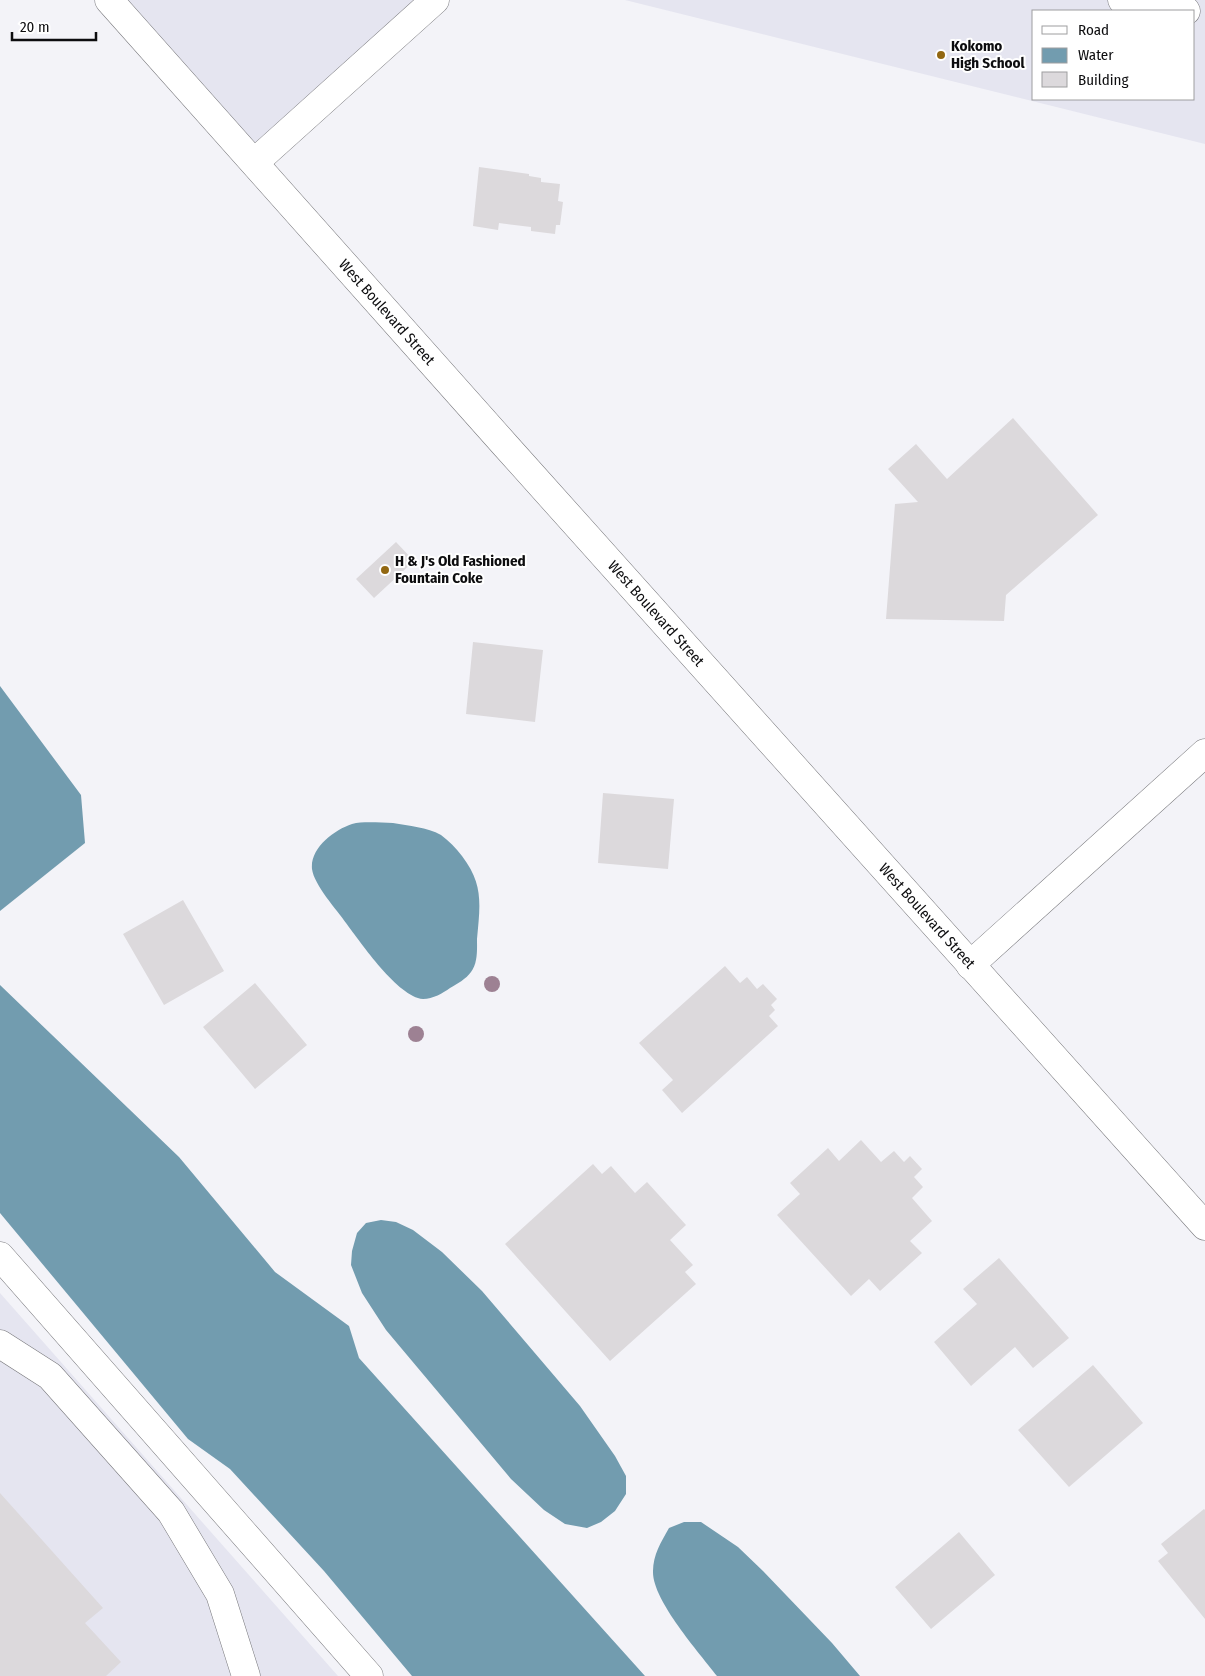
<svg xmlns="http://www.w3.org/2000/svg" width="1205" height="1676" font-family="'Fira Sans Condensed',sans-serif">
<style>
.built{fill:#e5e5f0;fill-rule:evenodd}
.water{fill:#729caf}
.building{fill:#dcd9dc}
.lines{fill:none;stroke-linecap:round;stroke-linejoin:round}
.minor-casing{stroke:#79797d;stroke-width:29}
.minor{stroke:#fff;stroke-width:28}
.tree{fill:#9d8193}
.poi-dot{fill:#926711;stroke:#fff;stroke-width:2}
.labels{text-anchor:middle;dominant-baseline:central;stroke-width:4;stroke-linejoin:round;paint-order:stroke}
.poi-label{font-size:15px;font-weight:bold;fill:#0d0d0f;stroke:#fff;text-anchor:start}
.street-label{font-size:15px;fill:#0d0d0f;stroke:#fff}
</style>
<rect width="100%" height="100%" fill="#f3f3f8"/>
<path class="built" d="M109 0H435L255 162Z
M625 0H1205V144ZM1034 11H1194V99H1034Z
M0 1293 338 1676H0Z"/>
<path class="water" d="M0 686 81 795 85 843 0 911Z
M393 823C409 826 427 827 441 835 449 841 456 848 462 856 484 885 480 905 477 939 477 949 478 963 471 972 466 979 457 984 450 988 443 993 433 999 423 999 398 997 361 943 346 923 337 910 314 885 312 869 310 848 334 830 352 824 364 821 381 823 393 823Z
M0 985 179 1157 275 1272 349 1326 359 1358 645 1676H412L324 1571 230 1469 188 1439 0 1213Z
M381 1220 396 1222 413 1230 442 1252 482 1291 580 1406 615 1456 626 1476V1494L615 1511 601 1522 587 1528 565 1524 544 1510 511 1479 386 1330 362 1293 351 1265 352 1251 357 1233 366 1223Z
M684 1522H701L738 1547 763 1571 832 1643 860 1676H717C699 1652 652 1600 653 1571 653 1555 661 1542 669 1528Z"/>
<path class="building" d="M479 167 529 174V176L541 178V182L560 184 558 201 563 202 560 225H556L555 234 531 231V227L499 223 498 230 473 226Z
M1013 418 1098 515 1006 595 1004 621 886 619 895 504 918 502 888 469 916 444 947 479Z
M396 542 414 561 374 598 356 579Z
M473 642 543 650 535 722 466 714Z
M603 793 674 799 668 869 598 863Z
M183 900 224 971 164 1005 123 934Z
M725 966 740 983 747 977 757 989 763 984 777 999 771 1005 775 1010 769 1016 778 1026 682 1113 662 1090 673 1080 639 1043Z
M255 983 307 1045 255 1089 203 1027Z
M861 1140 881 1162 894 1151 904 1162 910 1156 922 1169 914 1177 923 1187 912 1198 932 1221 910 1241 922 1253 880 1291 869 1279 851 1296 777 1215 800 1194 790 1183 828 1148 839 1161Z
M593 1164 602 1174 611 1166 635 1193 647 1182 686 1225 670 1240 693 1265 685 1272 696 1284 610 1361 505 1244Z
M999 1258 1069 1338 1033 1368 1015 1347 971 1386 934 1342 977 1304 963 1289Z
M1093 1365 1143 1423 1069 1487 1018 1430Z
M0 1493 103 1608 85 1623 121 1662 106 1676H0Z
M1204 1509 1205 1510V1619L1158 1561 1168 1553 1161 1544Z
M959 1532 995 1575 931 1629 895 1587Z"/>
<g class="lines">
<defs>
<g id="minor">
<path id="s1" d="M109 0 505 445 1205 1226"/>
<path d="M1122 0 1186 11"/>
<path d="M255 162 435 0"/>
<path d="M970 965 1205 753"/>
<path d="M0 1256 369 1676"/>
<path d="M0 1344 50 1376 171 1512 220 1594 246 1676"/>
</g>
</defs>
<use href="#minor" class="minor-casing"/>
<use href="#minor" class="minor"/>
</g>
<g class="tree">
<circle cx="492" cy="984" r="8"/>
<circle cx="416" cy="1034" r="8"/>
</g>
<g class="poi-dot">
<circle cx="941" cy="55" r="5"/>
<circle cx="385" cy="570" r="5"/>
</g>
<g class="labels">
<g class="poi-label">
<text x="951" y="46">Kokomo<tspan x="951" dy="17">High School</tspan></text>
<text x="395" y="561">H &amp; J's Old Fashioned<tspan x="395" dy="17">Fountain Coke</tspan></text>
</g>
<g class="street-label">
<text stroke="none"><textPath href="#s1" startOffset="418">West Boulevard Street</textPath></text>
<text stroke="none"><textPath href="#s1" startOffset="822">West Boulevard Street</textPath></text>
<text stroke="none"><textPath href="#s1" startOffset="1228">West Boulevard Street</textPath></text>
</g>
</g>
<rect x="1032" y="10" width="162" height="90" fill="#ffffff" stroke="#9e9e9f"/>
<rect x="1042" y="26" width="25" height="8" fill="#ffffff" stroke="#9e9e9f"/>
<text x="1078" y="35" font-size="15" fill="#0d0d0f">Road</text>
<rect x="1042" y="48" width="25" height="15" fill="#729caf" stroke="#9e9e9f"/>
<text x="1078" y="60" font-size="15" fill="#0d0d0f">Water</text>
<rect x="1042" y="72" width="25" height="15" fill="#dcd9dc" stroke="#9e9e9f"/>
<text x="1078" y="85" font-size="15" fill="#0d0d0f">Building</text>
<path d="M12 32v8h84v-8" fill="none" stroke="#0d0d0f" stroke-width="2.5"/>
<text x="20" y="32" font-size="15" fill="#0d0d0f" stroke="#ffffff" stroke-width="4" paint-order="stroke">20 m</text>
</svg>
